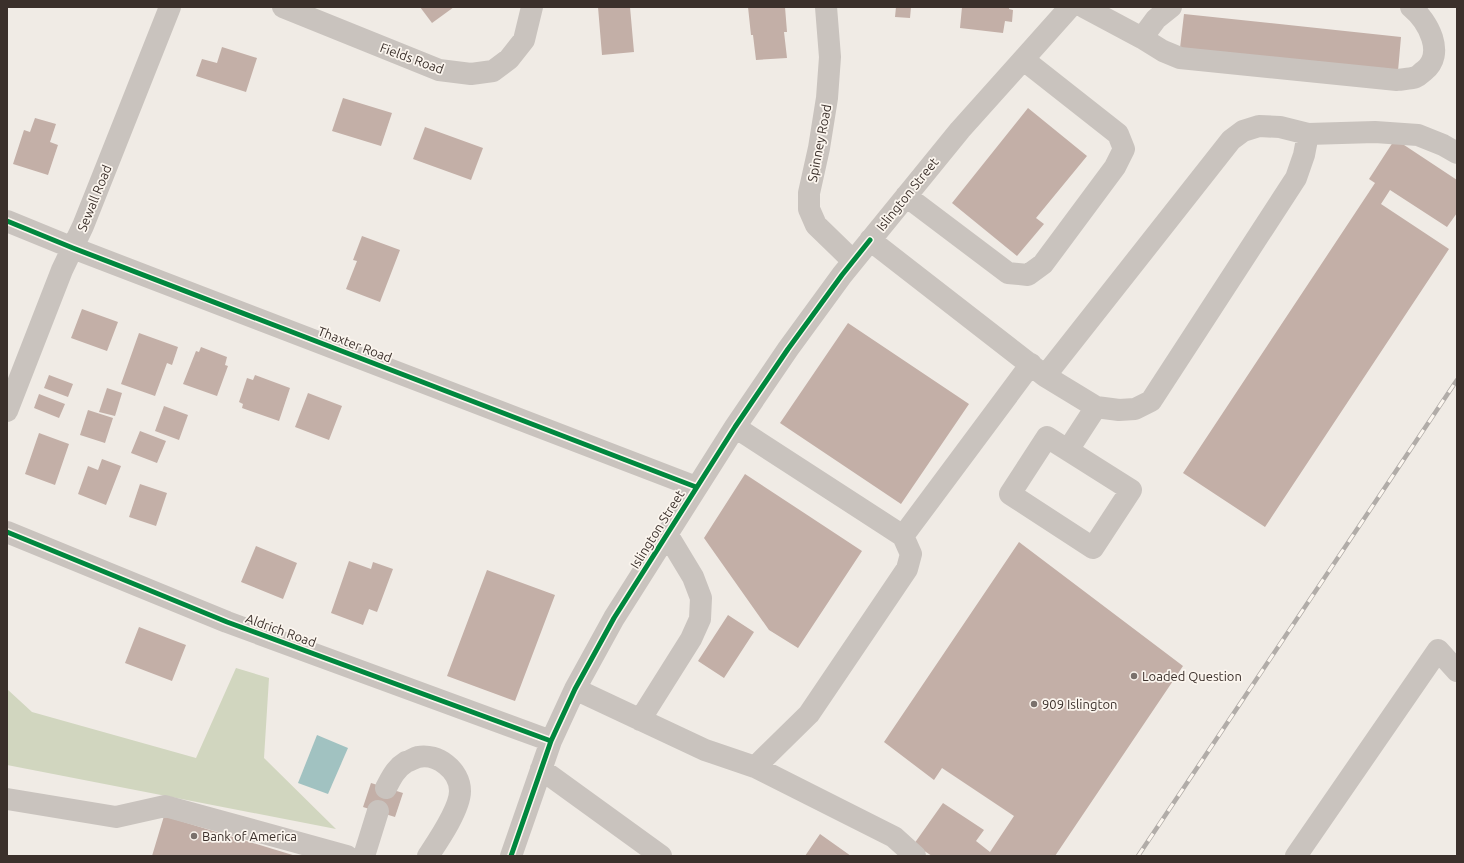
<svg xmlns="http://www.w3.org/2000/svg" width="1464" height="863" font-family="Ubuntu,sans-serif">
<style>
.green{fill:#d1d6bf}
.water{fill:#a1c2c1}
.building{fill:#c3afa7}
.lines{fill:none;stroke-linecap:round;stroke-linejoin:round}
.minor{stroke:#c9c3be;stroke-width:22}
.rail-casing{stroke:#b1aca8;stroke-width:4.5}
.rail{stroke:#fbf5ee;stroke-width:3;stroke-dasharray:9;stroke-linecap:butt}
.cycleway-casing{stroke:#fbf5ee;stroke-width:8}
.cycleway{stroke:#00873e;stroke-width:5}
.poi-dot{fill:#7a716c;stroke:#fbf5ee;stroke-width:1.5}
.labels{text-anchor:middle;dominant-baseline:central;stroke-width:3.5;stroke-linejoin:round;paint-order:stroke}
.street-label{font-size:13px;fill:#3b302b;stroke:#fbf5ee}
.poi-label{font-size:13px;fill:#3b302b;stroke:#fbf5ee;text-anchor:start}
</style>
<rect width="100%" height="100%" fill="#f0ebe5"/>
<path class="green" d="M236 668 269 678 264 758 336 829 7 765V689L32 712 196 758Z"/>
<path class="water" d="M317 735 348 748 328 794 298 783Z"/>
<path class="building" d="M420 7H454L432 23Z
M598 7H630L634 52 602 55Z
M748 7H785L787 32H784L787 58 756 60 753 35H751Z
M896 7H911L910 18 895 17Z
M962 7H1009V9L1013 10 1012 22 1005 21 1003 33 960 28Z
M1184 14 1401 37 1398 71 1180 48Z
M222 47 257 58 246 92 196 76 202 59 217 63Z
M343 98 392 113 381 146 332 131Z
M1028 108 1087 156 1036 218 1044 224 1017 256 952 203Z
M35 118 56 124 50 142 58 145 48 175 13 164 24 130 30 132Z
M425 127 483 148 471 180 413 159Z
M1395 139 1457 180V213L1447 227 1390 190 1381 204 1449 249 1265 527 1183 473 1375 183 1369 179Z
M362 236 400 250 380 302 346 289 357 261 353 260Z
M82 309 118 322 107 351 71 338Z
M848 323 969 404 901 504 780 423Z
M139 333 178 347 172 365 167 363 155 396 121 384Z
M201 347 227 357 225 365 228 366 217 396 183 384 196 351 199 352Z
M49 375 73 384 68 397 44 388Z
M255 375 290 388 279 421 242 408 243 404 239 402 247 378 253 380Z
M107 388 122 393 115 416 99 412Z
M308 393 342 406 329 440 295 427Z
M39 394 65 404 59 418 34 408Z
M164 406 188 415 179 440 155 431Z
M88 410 113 418 105 443 80 435Z
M140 431 166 441 157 463 131 453Z
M39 433 69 444 55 485 25 474Z
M102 459 121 466 106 505 78 494 88 466 98 470Z
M745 474 862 551 798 648 769 630 704 538Z
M140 484 167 493 156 526 129 517Z
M1019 542 1183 666 1055 856H932L914 844 943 803 984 830 976 841 990 852 1014 816 942 768 934 780 884 742Z
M256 546 297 563 283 599 241 582Z
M349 561 371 569 373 562 393 569 377 612 369 609 363 625 331 613Z
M487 570 555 595 515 701 447 676Z
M728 615 754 632 724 678 698 661Z
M139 627 186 645 172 681 125 663Z
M371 783 403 793 395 817 363 807Z
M164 816 296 856H152Z
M820 834 851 856H805Z"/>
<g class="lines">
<path class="minor" d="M283 7 439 70 471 74 493 71 509 59 524 40 532 7
M826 7 830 57 827 98 819 148 809 193V209L816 225 853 261
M1084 7 1142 38 1163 51 1180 58 1397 80C1403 79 1411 79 1416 77 1419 76 1421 73 1424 71 1446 54 1428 21 1411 7
M1142 38 1156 19 1171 7
M906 196 1008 273 1028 275 1043 264 1115 167 1124 149 1118 134 1024 60
M7 221 73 248 696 487
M870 240 1045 376 1231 140 1243 131 1259 126 1280 127 1308 134 1375 132 1418 135 1443 145 1457 153
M1045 376 1096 407 1119 410 1135 409 1151 401 1296 178 1304 155 1308 134
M7 411 62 270 83 226 170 7
M1047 437 1131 490 1093 548 1010 494Z
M1068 450 1096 407
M7 532 227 622 551 741
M903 536 1031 364
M575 689 705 750 755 767 809 714 907 569 911 554 903 536 735 427
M640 720 691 639 700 619 701 598 693 577 667 534
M755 767 894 837 915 856
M541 769 661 856
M386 788C391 778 396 768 406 762 410 761 414 758 418 757 437 753 460 770 460 791 460 809 438 841 428 856
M7 799 116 817 165 806 347 856
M364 856 378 811
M511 856 551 741 575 689 614 618 735 427 788 349 842 275 960 130 1070 7
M1296 856 1438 650 1457 671"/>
<defs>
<path id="rail" d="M1138 856 1457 380"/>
</defs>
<use href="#rail" class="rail-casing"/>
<use href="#rail" class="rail"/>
<defs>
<path id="cycleway" d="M7 221 73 248 696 487
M7 532 227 622 551 741
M511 856 551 741 575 689 614 618 735 427 788 349 842 275 870 240"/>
</defs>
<use href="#cycleway" class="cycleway-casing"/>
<use href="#cycleway" class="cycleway"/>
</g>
<g class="poi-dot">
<circle cx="1134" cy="676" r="4"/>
<circle cx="1034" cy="704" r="4"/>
<circle cx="194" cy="836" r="4"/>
</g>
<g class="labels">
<g class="street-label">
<text transform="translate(412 58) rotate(20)">Fields Road</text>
<text transform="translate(819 143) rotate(-79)">Spinney Road</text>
<text transform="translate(907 194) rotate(-51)">Islington Street</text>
<text transform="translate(94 198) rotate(-68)">Sewall Road</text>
<text transform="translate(355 344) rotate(21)">Thaxter Road</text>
<text transform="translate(657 529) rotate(-58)">Islington Street</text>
<text transform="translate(281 630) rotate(20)">Aldrich Road</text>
</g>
<g class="poi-label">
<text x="1142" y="676">Loaded Question</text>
<text x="1042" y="704">909 Islington</text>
<text x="202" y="836">Bank of America</text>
</g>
</g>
<rect width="1464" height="863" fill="none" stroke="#3b302b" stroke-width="16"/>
</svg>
